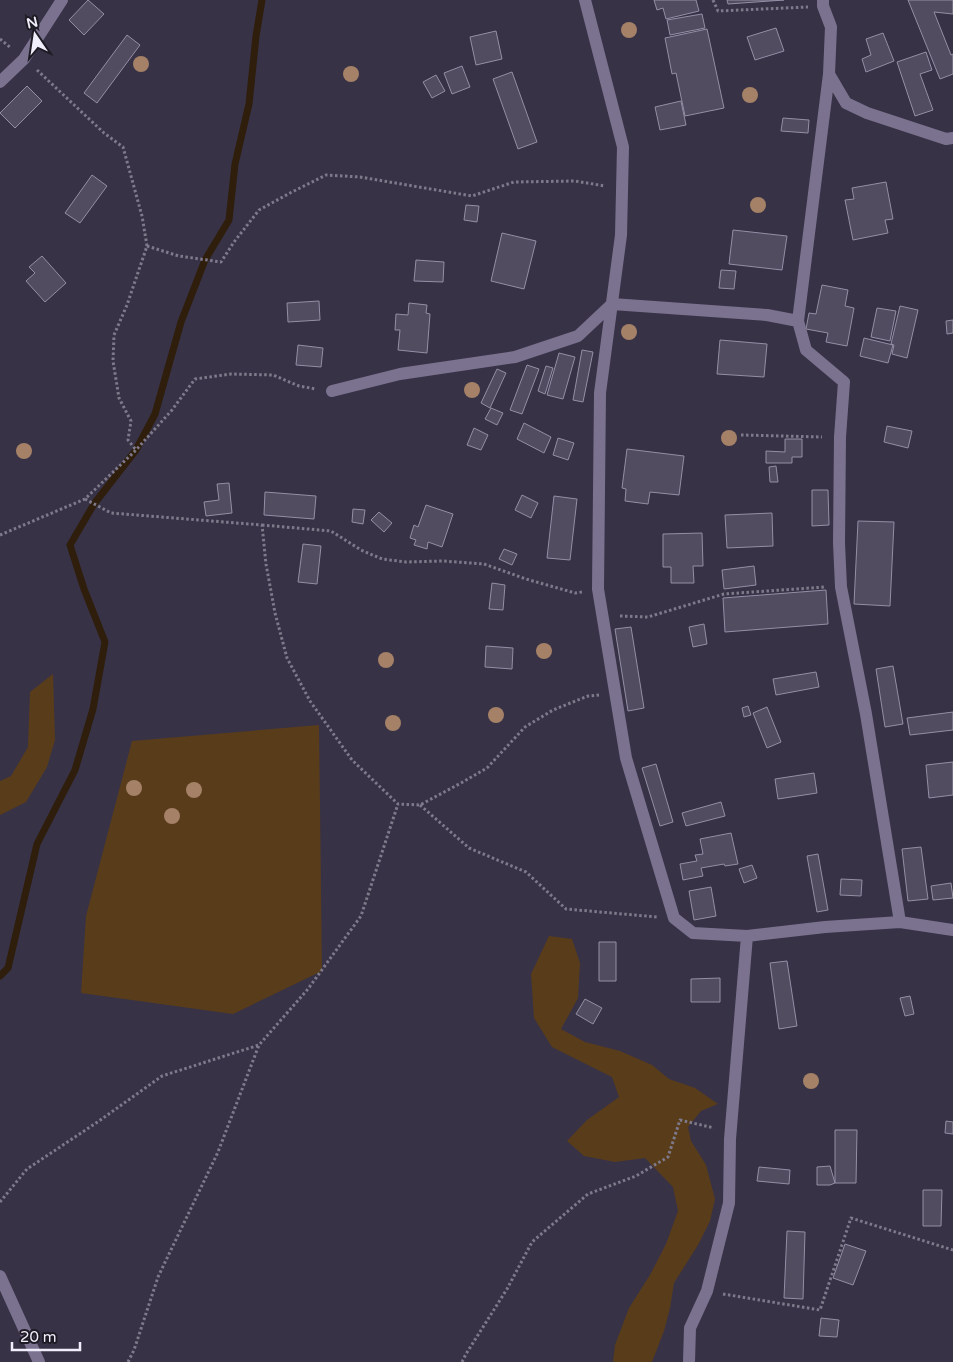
<svg xmlns="http://www.w3.org/2000/svg" width="953" height="1362" font-family="'Varela Round',sans-serif">
<style>
.green{fill:#593d1b}
.lines{fill:none;stroke-linecap:round;stroke-linejoin:round}
.stream{stroke:#2e1e0b;stroke-width:7}
.building{fill:#524c61;stroke:#958fa6}
.path{stroke:#7f7a8b;stroke-width:3;stroke-dasharray:2.5 2.5;stroke-linecap:butt}
.minor{stroke:#7b7290;stroke-width:12}
.tree{fill:#a48167}
</style>
<rect width="100%" height="100%" fill="#383246"/>
<path class="green" d="M53 674 55 740 47 767 26 802 0 815V781L11 776 28 747 30 692Z
M319 725 322 971 233 1014 81 993 86 916 132 741Z
M549 936 572 939 580 963 578 998 561 1029 585 1042 620 1051 652 1065 669 1079 695 1088 718 1104 701 1111 688 1127 691 1141 706 1165 715 1199 710 1221 698 1245 674 1283 670 1308 664 1331 652 1362H613L615 1345 629 1308 650 1275 666 1244 678 1211 673 1187 645 1158 615 1162 584 1156 567 1141 587 1120 619 1097 612 1077 552 1047 534 1018 531 974Z"/>
<g class="lines">
<path class="stream" d="M0 976 8 968 37 844 75 770 93 709 105 642 84 589 70 545 94 504 136 450 155 414 181 322 205 260 229 220 235 164 249 104 256 36 262 0"/>
</g>
<path class="building" d="M88 0 104 14 84 35 69 20Z
M654 0H696L699 11 666 19 663 8 657 10Z
M727 0H784L728 4Z
M908 0H953V14L934 12 951 55 953 54V74L940 79Z
M702 14 705 28 670 35 667 20Z
M776 28 784 51 755 60 747 37Z
M707 29 724 108 685 116 676 73 672 74 665 38Z
M496 31 502 59 476 65 470 37Z
M883 33 894 61 866 72 862 59 871 55 866 39Z
M127 35 140 45 97 103 84 93Z
M926 52 932 70 920 74 933 110 915 116 897 62Z
M462 66 470 87 452 94 444 73Z
M512 72 537 142 518 149 493 79Z
M436 75 445 91 432 98 423 82Z
M27 86 42 101 15 128 0 113Z
M681 101 686 125 660 130 655 107Z
M783 118 809 120 808 133 781 131Z
M92 175 107 186 80 223 65 213Z
M886 182 893 219 885 220 888 233 853 240 845 200 854 199 852 188Z
M466 205 479 206 477 222 464 220Z
M733 230 787 236 782 270 729 264Z
M502 233 536 241 524 289 491 281Z
M42 256 66 283 45 302 26 281 35 273 29 267Z
M416 260 444 262 443 282 414 281Z
M721 270 736 271 734 289 719 288Z
M822 285 848 290 845 306 854 308 847 346 826 342 828 333 806 329 809 313 816 314Z
M319 301 320 320 288 322 287 303Z
M409 303 427 305 426 313 430 314 427 353 398 350 400 330H395L396 314 408 315Z
M900 306 918 310 907 358 892 354 894 345 891 344Z
M877 308 896 311 890 341 871 337Z
M953 320V333L947 334 946 321Z
M864 338 893 345 888 363 860 356Z
M720 340 767 344 764 377 717 374Z
M298 345 323 348 321 367 296 365Z
M582 350 593 352 583 402 573 400Z
M559 353 575 357 563 399 547 395Z
M527 365 539 369 522 414 510 410Z
M546 366 553 368 545 394 538 391Z
M497 369 506 373 490 408 481 403Z
M491 408 503 413 497 425 485 419Z
M524 423 551 437 544 453 517 439Z
M887 426 912 431 908 448 884 442Z
M474 428 488 435 481 450 467 445Z
M558 438 574 443 568 460 553 455Z
M785 439H802V457H792V463H766V451L785 452Z
M627 449 684 456 679 495 650 492 648 504 625 501 626 489 622 488Z
M776 466 778 482H770L769 467Z
M229 483 232 513 206 516 204 502 219 500 217 484Z
M812 490H828L829 525 812 526Z
M265 492 316 496 314 519 264 515Z
M522 495 538 503 531 518 515 510Z
M554 496 577 499 570 560 547 558Z
M426 505 453 514 442 547 428 542 427 549 414 545 416 540 410 538 414 525 418 527Z
M353 509 365 510 363 524 352 522Z
M379 512 392 523 384 532 371 520Z
M772 513 773 546 727 548 725 515Z
M858 521 894 522 890 606 854 604Z
M702 533 703 566H693L694 583H671V567H663V534Z
M303 544 321 546 317 584 298 582Z
M504 549 517 554 512 565 499 559Z
M754 566 756 585 724 589 722 570Z
M492 583 505 585 503 610 489 609Z
M826 590 828 624 725 632 723 598Z
M704 624 707 644 693 647 689 627Z
M631 627 644 708 628 711 615 629Z
M486 646 513 648 512 669 485 667Z
M893 666 903 724 885 727 876 669Z
M816 672 819 687 776 695 773 679Z
M748 706 751 715 744 717 742 708Z
M767 707 781 742 767 748 753 713Z
M953 712V730L910 735 907 718Z
M953 762V795L929 798 926 765Z
M656 764 673 822 660 826 642 768Z
M814 773 817 793 778 799 775 779Z
M721 802 725 816 686 826 682 813Z
M731 833 738 864 725 866 724 864 701 868 703 876 683 880 680 864 697 861 695 855 703 854 700 839Z
M921 847 928 899 908 901 902 849Z
M818 854 828 910 817 912 807 856Z
M752 865 757 878 744 883 739 869Z
M841 879 862 880 861 896 840 895Z
M951 883 953 898 933 900 931 886Z
M711 887 716 916 694 920 689 891Z
M599 942H616V981H599Z
M787 961 797 1026 779 1029 770 963Z
M720 978V1002H691V979Z
M910 996 914 1014 905 1016 900 998Z
M585 999 602 1008 593 1024 576 1014Z
M946 1121 953 1122V1134L945 1133Z
M835 1130H857L856 1183H835Z
M830 1166 835 1183 830 1185H817V1167Z
M759 1167 790 1170 789 1184 757 1181Z
M923 1190H942L941 1226H923Z
M787 1231 805 1232 803 1299 784 1298Z
M845 1244 866 1251 853 1285 833 1278Z
M821 1318 839 1320 837 1337 819 1336Z"/>
<g class="lines">
<path class="path" d="M713 0 718 11 808 7
M0 39 11 48
M37 70 104 133 123 147 142 216 147 246 127 305 114 335 113 361 119 398 131 421 128 440 136 450
M147 246 179 256 221 262 234 242 259 210 290 193 326 175 360 177 472 196 514 182 575 181 605 186
M741 435 822 437
M85 499 111 513 262 525 266 564 275 613 287 658 310 701 352 760 398 804 420 805 461 783 487 768 525 727 553 710 588 696 599 695
M262 525 331 531 361 550 382 559 406 562 443 561 484 564 526 579 575 593 582 592
M0 535 85 499 136 450 172 410 195 379 231 374 273 375 299 386 316 389
M620 616 648 617 724 594 825 587
M420 805 469 848 526 872 566 909 657 917
M0 1202 27 1169 99 1121 162 1076 259 1045 308 989 361 916 398 804
M723 1294 820 1310 851 1218 953 1250
M128 1362 134 1350 158 1277 218 1152 259 1045
M462 1362 466 1354 507 1289 532 1242 588 1194 636 1176 668 1157 680 1120 714 1128"/>
<path class="minor" d="M585 0 623 147 621 235 600 393 598 589 626 758 674 918 693 933 747 936 825 927 900 922 953 930
M823 0V6L831 27 829 74 798 321 806 350 844 382 840 437 839 543 841 587 866 714 900 922
M829 74 846 103 867 113 946 139 953 138
M0 82 24 59 62 0
M332 391 400 374 515 357 578 336 612 304 767 315 798 321
M0 1276 39 1362
M689 1362 690 1328 707 1291 729 1203 730 1139 747 936"/>
</g>
<g class="tree">
<circle cx="629" cy="30" r="8"/>
<circle cx="141" cy="64" r="8"/>
<circle cx="351" cy="74" r="8"/>
<circle cx="750" cy="95" r="8"/>
<circle cx="758" cy="205" r="8"/>
<circle cx="629" cy="332" r="8"/>
<circle cx="472" cy="390" r="8"/>
<circle cx="729" cy="438" r="8"/>
<circle cx="24" cy="451" r="8"/>
<circle cx="544" cy="651" r="8"/>
<circle cx="386" cy="660" r="8"/>
<circle cx="496" cy="715" r="8"/>
<circle cx="393" cy="723" r="8"/>
<circle cx="134" cy="788" r="8"/>
<circle cx="194" cy="790" r="8"/>
<circle cx="172" cy="816" r="8"/>
<circle cx="811" cy="1081" r="8"/>
</g>
<g transform="translate(35 35) rotate(347)" stroke="#1e1b24" stroke-width="4" paint-order="stroke">
<path d="M0-4L9 19L0 12L-9 19Z" fill="#f1eefb"/>
<text y="-8" font-size="14" font-weight="bold" text-anchor="middle" fill="#f1eefb">N</text>
</g>
<path d="M12 1342v8h68v-8" fill="none" stroke="#f1eefb" stroke-width="2.5"/>
<text x="20" y="1342" font-size="15" fill="#f1eefb" stroke="#1e1b24" stroke-width="4" paint-order="stroke">20 m</text>
</svg>
